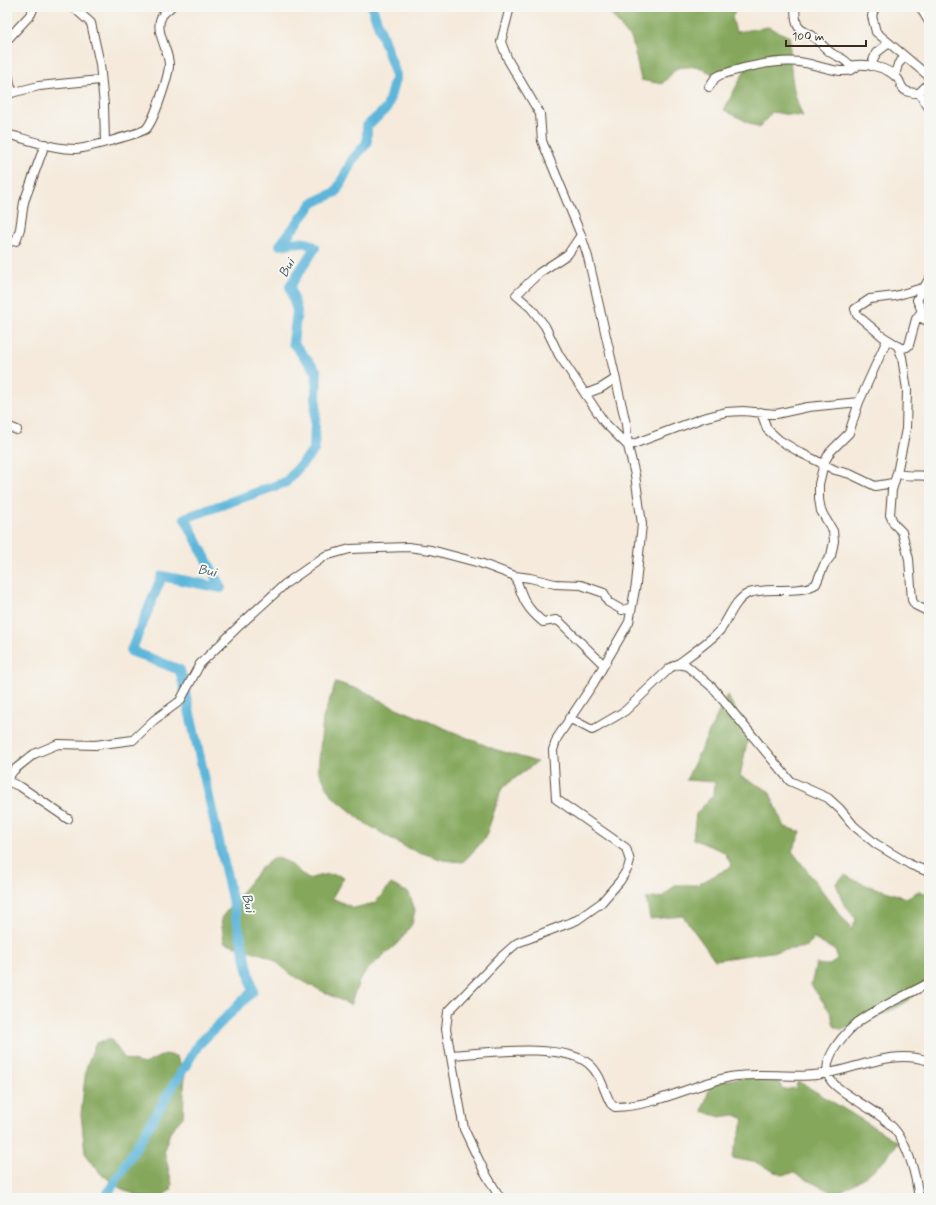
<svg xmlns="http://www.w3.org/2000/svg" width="936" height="1205" font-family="Mynerve,sans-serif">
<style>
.forest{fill:#84a75c;stroke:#60683d}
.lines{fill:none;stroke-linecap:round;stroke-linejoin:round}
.river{stroke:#5db6da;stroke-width:10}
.minor-casing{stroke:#57473a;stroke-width:10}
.minor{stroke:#fff;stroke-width:8}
.labels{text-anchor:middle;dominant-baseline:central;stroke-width:4;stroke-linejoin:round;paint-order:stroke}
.water-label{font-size:14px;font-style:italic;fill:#475b60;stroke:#f6f6f2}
</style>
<rect width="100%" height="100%" fill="#f6f6f2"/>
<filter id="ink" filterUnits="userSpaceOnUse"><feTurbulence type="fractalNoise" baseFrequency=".025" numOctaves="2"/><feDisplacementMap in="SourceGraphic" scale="8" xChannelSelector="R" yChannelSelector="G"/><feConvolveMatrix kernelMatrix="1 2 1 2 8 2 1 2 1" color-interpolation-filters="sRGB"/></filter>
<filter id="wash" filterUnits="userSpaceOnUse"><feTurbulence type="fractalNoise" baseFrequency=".012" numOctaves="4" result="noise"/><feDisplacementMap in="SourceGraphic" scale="16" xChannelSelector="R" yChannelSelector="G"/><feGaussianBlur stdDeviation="0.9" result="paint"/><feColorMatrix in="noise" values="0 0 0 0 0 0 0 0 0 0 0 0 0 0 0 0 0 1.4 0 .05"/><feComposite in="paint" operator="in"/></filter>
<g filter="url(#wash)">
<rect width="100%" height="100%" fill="#f5eadb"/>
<path class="forest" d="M605 7H738L732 17 736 32 768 27 790 37C790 66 791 90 803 117L772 112 759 128 724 110 747 66 715 75 697 66 677 68 662 84 641 80 632 40Z
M336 682 366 692 387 704 494 749 537 762 502 788 485 839 463 862 443 860 407 848 365 823 331 795 318 769 323 718Z
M727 695 749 734 740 776 769 791 785 827 801 832 792 851 852 930 856 919 844 905 836 883 845 875C867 888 884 889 906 898L919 891 929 894V981C907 1008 873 1018 842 1030L834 1026 831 1013 811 985 816 964 829 965 837 960 836 951 814 939 806 947 715 960 683 916 650 919 646 899 663 897 675 885H697L732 866 724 852 693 839 696 814 714 794 715 782 686 780Z
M275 857 288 862 308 879C321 875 331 872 344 877L332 898 354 908 375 903 391 884 409 893 415 910 412 924 400 941 367 970 360 979 350 1005 310 985 292 975 270 957 224 942 221 918 262 867Z
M110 1038 125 1059 144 1064 165 1054 176 1056 185 1072 183 1117 171 1130 164 1150 172 1184 171 1190 159 1198 140 1197 120 1188 100 1173 85 1153 81 1114 86 1068 95 1044Z
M749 1076 780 1082 782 1090 796 1088 797 1083 800 1082 898 1142C883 1166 860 1182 835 1194L794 1173 781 1175 757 1163 732 1158 744 1119 735 1115 720 1117 702 1111 711 1084Z"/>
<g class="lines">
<path class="river" d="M105 1198 198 1045 253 991 180 670 131 651 162 576 221 588 185 518 286 482 314 450 317 372 293 343 297 311 290 286 315 248C306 239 292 243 280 245L313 203 336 192 353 159 367 143V126L387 108 396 75 372 7"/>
</g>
</g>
<g filter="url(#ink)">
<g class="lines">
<defs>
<path id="minor" d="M73 7 91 23 100 64 104 105 105 142
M795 7C796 36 800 25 817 40 823 45 826 50 833 54 840 58 846 59 850 66 865 63 887 66 898 79 900 81 900 84 902 87 905 93 914 93 919 93L929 83
M875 7 872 16 876 32 926 74 929 75
M920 7 929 22
M7 40 31 14 34 7
M871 66 876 53 889 43
M7 69 12 93
M895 76 898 64 905 57
M709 87 715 78 720 75C745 67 779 58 805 63 818 65 845 77 856 67
M919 93 929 108
M7 94 39 86 100 80
M7 134C29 140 53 149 76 149 84 149 141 133 146 129 154 121 168 78 169 66 170 51 153 30 162 16 164 12 168 10 171 7
M581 235 568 254 539 273 516 295 531 308 545 326 559 355 592 404 604 422 628 446 703 418 726 412 743 411 776 414 808 407 859 402
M7 242 16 241 20 229 24 202 45 144
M922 288 895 296 870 299 855 309 857 315 882 336 898 346 902 357 907 390 906 429 897 473 892 490 890 515 894 524 902 532 909 559 912 600 915 605 927 611
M919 317 929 322
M900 349 907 347 909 345 916 319 922 311 917 300 929 279
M585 394 601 388 615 379
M761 412 767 429 779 440 801 453 835 470 850 474 875 486 893 483
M7 426 17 430
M897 473C908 478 918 474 929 476
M515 576C523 598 524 606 543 622L556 620 560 622 604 665
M678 664C690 655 712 640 721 629 730 617 734 600 749 593 768 586 799 595 816 584L824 565 831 556 834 541 833 531 821 511 819 499V484L824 463 830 452 849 433 859 402 887 340
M569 718 592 730 596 728 625 711 670 668 678 664 687 666 712 687 790 781 828 798 840 809 854 826 876 844 911 865 929 872
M7 779 14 770 34 754 58 744 95 745 133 740 154 720 180 701 200 664 240 625 285 584 325 556 350 549 408 547 431 550 480 563 515 576 530 578 555 584 581 585 604 593 608 602 622 610 630 608
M7 781 21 787 68 819
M451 1055C485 1053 563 1042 589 1064 601 1074 604 1092 611 1104L615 1107C656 1106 691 1085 730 1077 763 1071 796 1080 828 1073 862 1067 893 1049 929 1061
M500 1198 484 1171 464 1129 446 1029 448 1012 500 958 517 943 577 920 601 903 620 881 628 868 630 861 626 848 556 799 553 750 557 738 593 684 629 622 636 584 642 524 635 475 628 446 626 424 588 257 581 235 542 141 540 114 508 60 501 42 510 7
M919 1198C916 1177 911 1155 900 1137 886 1114 856 1103 836 1086 813 1067 842 1036 857 1023 876 1008 907 995 929 983"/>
</defs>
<use href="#minor" class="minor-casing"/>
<use href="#minor" class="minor"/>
</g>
</g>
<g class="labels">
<g class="water-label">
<text transform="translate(287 268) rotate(-61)">Bui</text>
<text transform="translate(207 571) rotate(11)">Bui</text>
<text transform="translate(248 903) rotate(77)">Bui</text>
</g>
</g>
<rect width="936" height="1205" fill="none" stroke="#f6f6f2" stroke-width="24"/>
<path d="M786 40v6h80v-6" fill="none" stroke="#3b2a1e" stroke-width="2"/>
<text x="792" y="40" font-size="12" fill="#3b2a1e" stroke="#f6f6f2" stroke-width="3" paint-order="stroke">100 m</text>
</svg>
